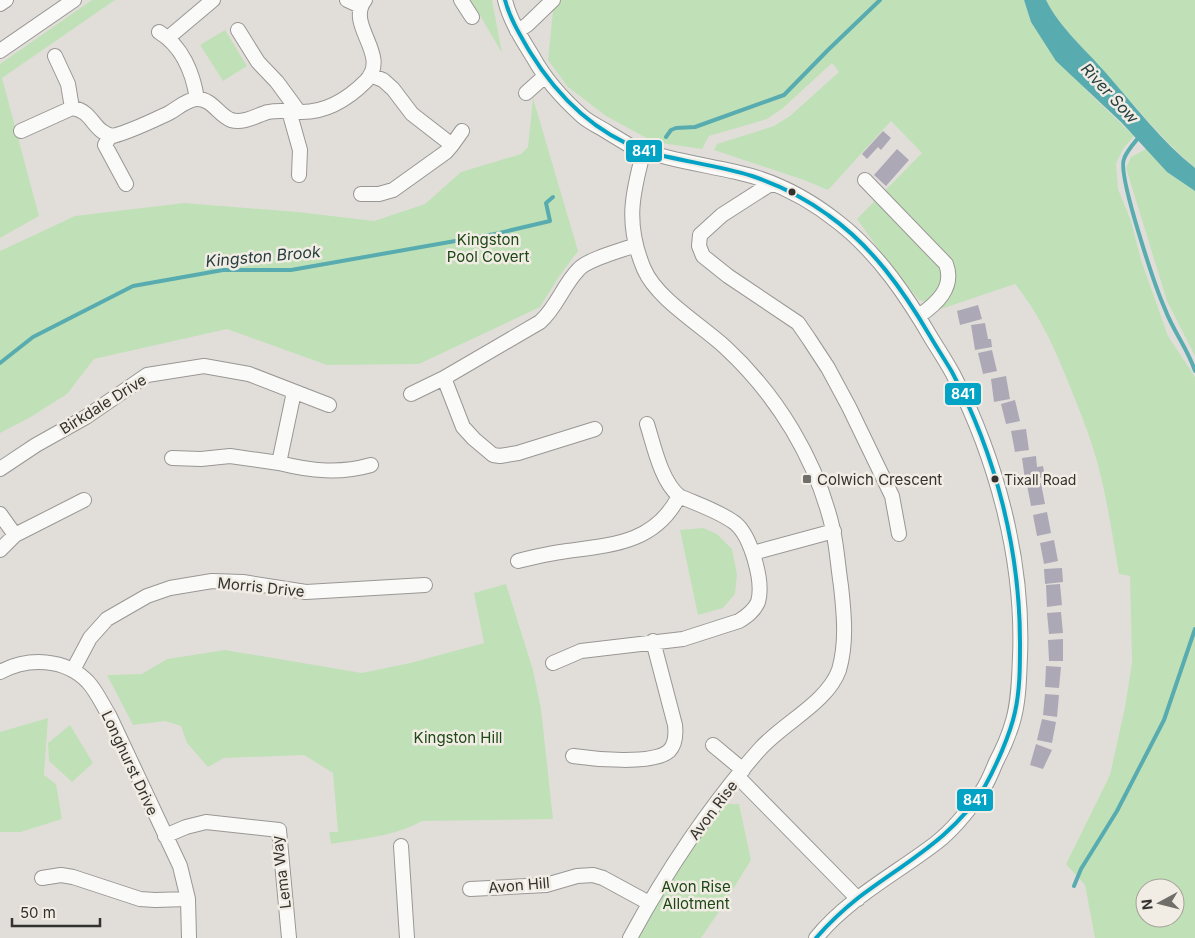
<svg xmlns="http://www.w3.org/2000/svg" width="1195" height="938" font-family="Inter,sans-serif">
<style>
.green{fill:#c0e1b7;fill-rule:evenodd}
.water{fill:#58acb0}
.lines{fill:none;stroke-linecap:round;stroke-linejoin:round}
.stream{stroke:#58acb0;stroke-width:4}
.building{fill:#ada8b6}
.minor-casing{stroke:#999794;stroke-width:16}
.minor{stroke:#fafaf9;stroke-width:14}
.bus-1-casing{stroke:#f1ece4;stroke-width:8}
.bus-1{stroke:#03a3c6;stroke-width:4}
.bus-dot{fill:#33322e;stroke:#f1ece4;stroke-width:2}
.poi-dot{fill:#706e6a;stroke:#f1ece4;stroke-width:2}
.labels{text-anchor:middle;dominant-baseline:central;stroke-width:5;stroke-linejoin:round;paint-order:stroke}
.bus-label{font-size:14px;fill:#33322e;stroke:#f1ece4;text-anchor:start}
.park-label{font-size:15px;fill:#1e4816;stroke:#f1ece4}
.street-label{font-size:15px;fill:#33322e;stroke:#f1ece4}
.poi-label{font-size:15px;fill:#33322e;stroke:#f1ece4;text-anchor:start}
.water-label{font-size:16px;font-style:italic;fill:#273f41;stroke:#f1ece4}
.line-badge{stroke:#f1ece4;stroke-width:2}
.badge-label{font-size:14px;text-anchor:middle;font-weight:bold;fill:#fff}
</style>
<rect width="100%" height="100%" fill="#e1deda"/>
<path class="green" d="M92 0H115L2 78 39 216 0 238V64Z
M471 0H492L502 53Z
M562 0H1024L1031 22 1085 89 1134 136 1123 149 1116 164 1118 189 1131 221 1141 260 1168 336 1195 377V938H1095L1085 885 1066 864 1110 775 1125 707 1132 663 1130 576 1119 574C1112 533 1106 491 1094 451 1086 426 1076 401 1066 377 1053 344 1037 311 1015 284L941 309 932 297 926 302 919 300 890 265 857 219 922 153 891 121 828 190 804 180 714 150 717 144 774 126 790 116 839 72 832 63 783 108 767 119 709 136 702 149 654 142 606 116 568 87 548 60 553 10ZM1145 888H1175V918H1145Z
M1046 0H1195V168C1162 140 1135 106 1106 73 1086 50 1060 28 1046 0Z
M225 30 247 66 223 81 200 45Z
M533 98 578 251 558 278 540 307 419 364 327 365 227 329 94 359 67 394 29 418 0 433V251L75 216 184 203 298 212 374 221 425 204 461 172 521 154 528 147Z
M1146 149 1167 172 1195 191V356L1167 301 1126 168 1131 157Z
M703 528 717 534 732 549 737 574 735 594 723 608 698 615 680 530Z
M506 584 533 670 541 709 553 819 422 821C396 836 360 839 331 844L329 832H338L333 773 304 755 224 758 208 767 187 743 181 726 165 721 133 725 107 675 142 674 167 659 225 650 362 673 410 663 484 643 474 593Z
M48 718 44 775 56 784 62 819 21 832H0V732Z
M70 725 93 763 72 782 49 761 48 743Z
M721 804H739L751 860 722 907 701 938H638L653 908Z"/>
<path class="water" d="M1024 0H1046C1060 28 1086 50 1106 73 1135 106 1161 141 1195 168V191L1167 172 1122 123 1056 61 1031 22Z"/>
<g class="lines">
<path class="stream" d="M666 137 671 130 676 128 695 127 784 95 828 50 880 0
M1139 137C1134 143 1126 152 1124 159 1117 174 1156 289 1165 309 1173 331 1188 349 1195 371
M0 363 33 337 133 286 223 270H291L495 234 550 221 546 203 553 197
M1074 886 1081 869 1117 811 1164 720 1195 629"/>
</g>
<path class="building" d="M883 131 891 138 881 150 878 147 867 159 862 154Z
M897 149 909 160 886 186 874 175Z
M978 305 982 319 960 325 957 311Z
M985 323 988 339H991L992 347 975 350 971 325Z
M992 350 997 371 983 374 978 353Z
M1006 376 1010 399 994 402 991 379Z
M1015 400 1020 421 1006 424 1001 404Z
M1026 429 1029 450 1015 452 1011 431Z
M1036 456 1037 467 1043 466 1045 477 1025 480 1022 458Z
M1041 483 1045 504 1031 506 1027 485Z
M1047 512 1051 533 1037 536 1033 515Z
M1054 540 1058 561 1044 564 1040 543Z
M1062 568 1063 582 1045 584 1044 569Z
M1060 584 1062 605 1047 607 1046 585Z
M1061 612 1063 633 1049 634 1047 613Z
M1063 639V661H1049L1048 640Z
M1046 666 1061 667 1059 688 1045 687Z
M1045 694 1059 695 1057 717 1043 715Z
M1042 719 1056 722 1052 743 1037 740Z
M1036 744 1052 750 1043 769 1030 765Z"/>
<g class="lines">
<defs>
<path id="minor" d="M347 0 360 6
M461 0 472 17
M505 0C510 21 522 39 533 57 545 79 563 99 582 116 590 123 600 127 609 133 616 137 623 142 631 146 664 159 701 164 736 172 773 180 809 199 838 222 879 254 908 298 933 341 940 352 947 363 953 374 997 460 1024 561 1020 657 1019 678 1019 700 1013 721 1009 735 1003 749 996 762 992 772 988 782 982 791 969 810 954 829 936 843 897 873 847 899 816 938
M0 4 6 0
M238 30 258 62 277 82 299 112
M517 31 527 25 553 0
M159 32C182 46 193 73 197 99
M169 37 213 0
M0 51 74 0
M55 56 68 84 72 108
M526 93 545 76
M289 111 300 150 299 175
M21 131 72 108C94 111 92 132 113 136 132 131 152 121 169 113 178 108 186 100 196 99 212 98 218 115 231 120 244 124 257 115 268 112 278 110 289 111 299 112 325 113 347 100 366 81 391 55 345 25 365 0
M110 136 105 145 126 184
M452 145 462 131
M865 180 946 264C955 288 936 304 919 316
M772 183 722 215 700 235 699 246 703 256 728 276 798 323 809 339 828 368 849 407 892 496 899 534
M361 194H379L393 190 446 152 452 145 412 114 393 89 383 80 370 75
M444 378 463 427 474 439 493 455 500 456 518 453 595 429
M411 394 444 378 540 322C557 307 563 285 579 269 588 259 623 250 636 245
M172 458 201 459 230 456 279 463 294 392
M279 463C311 471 340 474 371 465
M0 469 36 445 86 417 147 375 204 366 249 374 329 405
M0 514 15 535 0 550
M15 535 84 500
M753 553 834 531
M518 561C534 557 551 553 567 551 614 545 656 542 679 496
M553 663 581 651 683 639 739 621C747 616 754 611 758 602 764 582 751 536 735 523 719 511 697 504 679 496 661 481 654 446 647 424
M73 670 90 638 107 619 147 596 170 588 212 581 243 582 306 592 425 585
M0 672C28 657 65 658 88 682 97 692 102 704 109 715L180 866 188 899 189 938
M713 745 743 770
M573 756C593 759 653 765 669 751 676 744 676 734 675 725L653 641
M738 777 858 899
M165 836 186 827 206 822 279 830 289 938
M401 846 407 938
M42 878 61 875 73 877 140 899 155 900 188 899
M470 889 546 885 577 876 593 875 603 878 649 903
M630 938C665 873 711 804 760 749 783 723 827 703 839 670 847 643 844 613 841 586 838 567 837 548 833 530 817 460 777 395 725 347 700 324 657 299 644 269 625 224 632 194 644 150"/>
</defs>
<use href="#minor" class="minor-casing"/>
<use href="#minor" class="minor"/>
<defs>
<path id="bus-1" d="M505 0C510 19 520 35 530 52 557 96 593 132 644 151 679 161 717 165 752 176 779 185 805 198 828 215 872 246 903 290 930 336 937 348 945 360 952 372 996 455 1020 550 1020 643 1020 666 1020 690 1015 712 1010 735 996 766 985 786 955 837 904 863 858 898 843 910 829 923 816 938"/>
</defs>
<use href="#bus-1" class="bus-1-casing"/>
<use href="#bus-1" class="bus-1"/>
</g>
<g class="bus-dot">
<circle cx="792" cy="192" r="4.5"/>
<circle cx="995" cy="479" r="4.5"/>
</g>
<rect class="poi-dot" x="802" y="474" width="10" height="10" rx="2.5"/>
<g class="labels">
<g class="bus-label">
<text x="1004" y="479">Tixall Road</text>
</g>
<g class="park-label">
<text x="488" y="239">Kingston<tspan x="488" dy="17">Pool Covert</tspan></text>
<text x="458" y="737">Kingston Hill</text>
<text x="696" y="886">Avon Rise<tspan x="696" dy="17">Allotment</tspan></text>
</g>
<g class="street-label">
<text transform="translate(103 404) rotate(-32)">Birkdale Drive</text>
<text transform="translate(261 587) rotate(6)">Morris Drive</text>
<text transform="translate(130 763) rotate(65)">Longhurst Drive</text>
<text transform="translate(713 810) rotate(-53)">Avon Rise</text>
<text transform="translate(281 872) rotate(-97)">Lema Way</text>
<text transform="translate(519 885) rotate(-5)">Avon Hill</text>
</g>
<g class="poi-label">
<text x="817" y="479">Colwich Crescent</text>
</g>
<g class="water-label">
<text transform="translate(1110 93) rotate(47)">River Sow</text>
<text transform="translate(263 256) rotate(-5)">Kingston Brook</text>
</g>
</g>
<g class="line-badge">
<rect x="625" y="139" width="38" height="24" rx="5" fill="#03a3c6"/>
<rect x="944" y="382" width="38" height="24" rx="5" fill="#03a3c6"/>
<rect x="956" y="788" width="38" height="24" rx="5" fill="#03a3c6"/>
</g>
<g class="badge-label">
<text x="644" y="156">841</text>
<text x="963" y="399">841</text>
<text x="975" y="805">841</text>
</g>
<g transform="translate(1160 903) rotate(263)"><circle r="24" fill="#f1ece4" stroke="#a5a29b"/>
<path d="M0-4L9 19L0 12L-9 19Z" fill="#706e6a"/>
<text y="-8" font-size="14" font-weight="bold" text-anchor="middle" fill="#33322e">N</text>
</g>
<path d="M12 918v8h88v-8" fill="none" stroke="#33322e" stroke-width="2.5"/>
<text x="20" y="918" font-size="15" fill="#33322e" stroke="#f1ece4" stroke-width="4" paint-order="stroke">50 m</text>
</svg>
